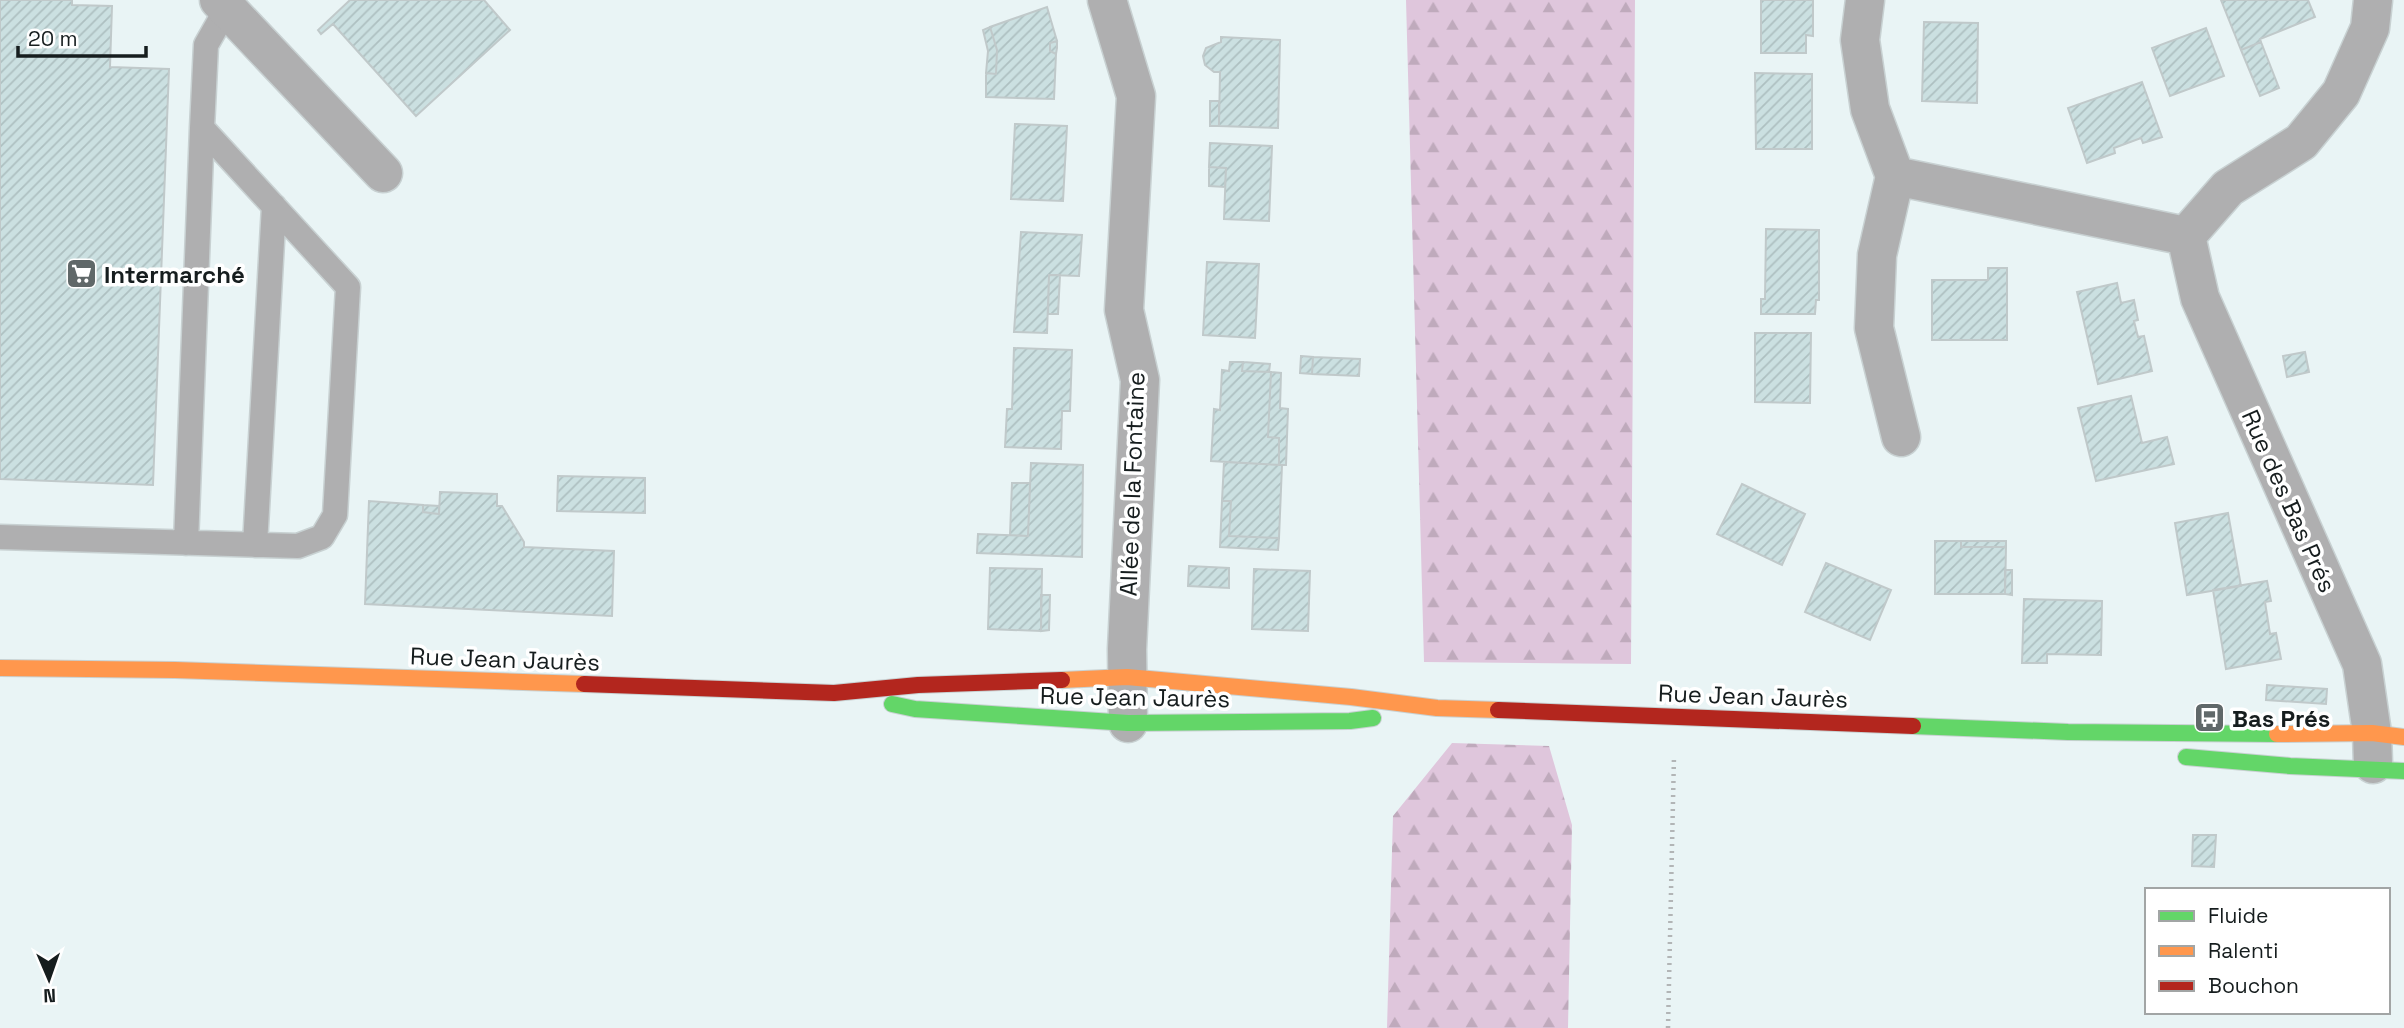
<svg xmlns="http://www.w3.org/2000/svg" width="2404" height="1028" font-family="'Space Grotesk',sans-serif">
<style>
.forest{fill:url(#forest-firs)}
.building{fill:url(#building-hatch);stroke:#c0c9ca;stroke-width:2}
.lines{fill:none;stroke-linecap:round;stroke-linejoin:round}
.lane-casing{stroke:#c8d1d2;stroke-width:27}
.street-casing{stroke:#c8d1d2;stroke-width:41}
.fast-casing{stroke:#c8d1d2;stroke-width:18}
.slow-casing{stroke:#c8d1d2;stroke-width:18}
.jam-casing{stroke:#c8d1d2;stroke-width:18}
.path{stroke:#b2b5b6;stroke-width:4.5;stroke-dasharray:2 5;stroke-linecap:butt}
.lane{stroke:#afafb0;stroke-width:24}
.street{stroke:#afafb0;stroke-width:38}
.fast{stroke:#63d668;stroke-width:16}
.slow{stroke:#ff974d;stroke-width:16}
.jam{stroke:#b3261e;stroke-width:16}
.labels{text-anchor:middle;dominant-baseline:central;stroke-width:7;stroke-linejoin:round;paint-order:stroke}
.poi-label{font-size:24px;font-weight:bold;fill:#161d1e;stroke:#fff;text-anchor:start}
.street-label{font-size:24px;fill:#161d1e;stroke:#fff}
</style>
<defs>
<pattern id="forest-firs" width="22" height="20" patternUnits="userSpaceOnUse" patternTransform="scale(1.75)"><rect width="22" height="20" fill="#dfc6dc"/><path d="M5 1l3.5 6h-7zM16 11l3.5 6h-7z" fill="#bfaabc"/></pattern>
<pattern id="building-hatch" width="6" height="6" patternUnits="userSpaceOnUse" patternTransform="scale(1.75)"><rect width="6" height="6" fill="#cbe0e1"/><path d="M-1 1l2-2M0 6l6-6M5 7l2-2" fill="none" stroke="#aec0c1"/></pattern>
</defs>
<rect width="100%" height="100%" fill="#e9f4f5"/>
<path class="forest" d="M1406 0H1635L1631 664 1424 662Z
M1452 743 1549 746 1572 825 1568 1028H1387L1393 816Z"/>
<path class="building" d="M0 0H72V5L112 6 110 67 169 69 153 485 0 479Z
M350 0H484L510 30 416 116 333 24 321 34 318 30Z
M1761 0H1813V36L1806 35V53H1761Z
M2221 0H2308L2315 17 2260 39 2261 42 2241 50Z
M1047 7 1057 41 1050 43V51L1056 54 1054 99 986 97V73L996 74 997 50 990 27Z
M1924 22 1978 23 1977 103 1922 101Z
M990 27 997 50 996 74 986 73 988 51 983 30Z
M2206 28 2224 76 2170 96 2152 48Z
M1221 37 1280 40 1278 128 1219 126 1220 72H1214L1205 65 1203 56 1206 48 1221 42Z
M1057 41V48L1056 54 1050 51V43Z
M2261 42 2279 88 2260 96 2241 50Z
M1755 73 1812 74V149H1756Z
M2142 82 2162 137 2143 143 2141 138 2114 148 2115 153 2087 163 2068 108Z
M1210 101H1219V126H1210Z
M1015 124 1067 126 1063 201 1011 199Z
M1210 143 1272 146 1269 221 1224 219 1226 168 1209 167Z
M1209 167 1226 168 1225 187 1209 186Z
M1766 229 1819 230V300H1816L1815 314H1761V299H1765Z
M1021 232 1082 235 1079 276 1049 275 1047 333 1014 332Z
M1207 262 1259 264 1255 338 1203 335Z
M1988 268H2007V340H1932V280H1988Z
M1049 275H1060L1058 314H1048Z
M2117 283 2121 303 2134 300 2138 320 2134 321 2138 337 2144 336 2152 371 2098 384 2077 292Z
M1755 333H1811L1810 403 1755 402Z
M1014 348 1072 350 1070 411H1062L1061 449 1005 447 1007 409H1012Z
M2305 352 2309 372 2287 377 2283 356Z
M1301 356 1313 357 1312 374 1300 373Z
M1313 357 1360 359 1359 376 1312 374Z
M1230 362H1243L1242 371 1271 372 1268 437 1279 438V465L1211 461 1214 409 1220 410 1222 370 1229 371Z
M1243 362 1270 364 1269 372 1242 371Z
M1271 372 1281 373 1280 408 1288 409 1286 465H1279V438L1268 437Z
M2131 396 2142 443 2167 437 2174 464 2096 481 2078 408Z
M1224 462 1282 465 1279 538 1229 536 1231 501H1222Z
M1031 463 1083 465 1082 557 977 553 978 534 1028 536Z
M558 476 645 478V513L557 511Z
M1012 483H1030L1028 536 1010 535Z
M1742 484 1805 514 1782 565 1717 534Z
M440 492 497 494V506H502L524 542V547L614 551 612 616 365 604 369 501 423 505V512L439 514Z
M1222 501H1231L1229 536 1279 538 1278 550 1220 547Z
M423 505 439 506V514L423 512Z
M2228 513 2241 586 2187 595 2175 523Z
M1935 541H1961V547H2006L2005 594H1935Z
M1961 541H2006V547H1961Z
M1826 563 1891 590 1870 640 1805 612Z
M1189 566 1229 568V588L1188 586Z
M990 568 1042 569 1041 631 988 629Z
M1254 569 1310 571 1308 631 1252 629Z
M2005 570H2012V595L2005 594Z
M2267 581 2271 601 2265 602 2270 634 2276 633 2281 659 2226 669 2213 590Z
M1041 595H1050L1049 630 1041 631Z
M2024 599 2102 601 2101 655 2047 654V663H2022Z
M2267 685 2327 689 2326 704 2266 700Z
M2193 835H2216L2214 867 2192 866Z"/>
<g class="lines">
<defs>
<path id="lane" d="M0 537 298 546 322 537 335 515 348 287 202 128 206 45 227 8
M186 543 202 128
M255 545 274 206"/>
<path id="street" d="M219 0 383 173
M1107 0 1136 96 1124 310 1140 380 1127 649 1128 723
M1865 0 1860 40 1870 109 1895 176 1877 255 1874 328 1901 437
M1895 176 2186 236
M2186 236 2200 298 2362 664 2372 733 2373 764
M2186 236 2228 188 2301 142 2341 93 2370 28 2373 0"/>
<path id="fast" d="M892 704 915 709 1128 723 1350 721 1373 718
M1913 726 2068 732 2277 734
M2186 757 2290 766 2404 771"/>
<path id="slow" d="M0 668 175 670 584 684
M1062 680 1127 677 1351 697 1437 708 1498 710
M2277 734 2372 733 2404 737"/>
<path id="jam" d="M584 684 834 693 918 685 1062 680
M1498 710 1913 726"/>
</defs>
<use href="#lane" class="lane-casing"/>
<use href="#street" class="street-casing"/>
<use href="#fast" class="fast-casing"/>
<use href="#slow" class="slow-casing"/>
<use href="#jam" class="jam-casing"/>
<path class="path" d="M1668 1028 1674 756"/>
<use href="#lane" class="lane"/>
<use href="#street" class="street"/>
<use href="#fast" class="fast"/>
<use href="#slow" class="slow"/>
<use href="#jam" class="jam"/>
</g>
<defs>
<symbol id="supermarket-square" viewBox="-11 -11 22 22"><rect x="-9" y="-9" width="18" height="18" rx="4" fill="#606869" stroke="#fff"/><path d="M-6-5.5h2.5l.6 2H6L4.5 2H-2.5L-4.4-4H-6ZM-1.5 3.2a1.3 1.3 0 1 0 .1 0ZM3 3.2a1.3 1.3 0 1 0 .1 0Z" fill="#fff"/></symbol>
<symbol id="bus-square" viewBox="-11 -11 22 22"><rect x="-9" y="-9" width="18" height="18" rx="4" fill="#606869" stroke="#fff"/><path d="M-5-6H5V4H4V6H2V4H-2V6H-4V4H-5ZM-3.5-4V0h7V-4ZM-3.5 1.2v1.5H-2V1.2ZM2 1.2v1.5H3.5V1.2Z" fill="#fff"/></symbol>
</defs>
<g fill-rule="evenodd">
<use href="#supermarket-square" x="64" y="256" width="35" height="35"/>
<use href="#bus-square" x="2192" y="700" width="35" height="35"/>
</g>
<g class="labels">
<g class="poi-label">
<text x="104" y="274">Intermarché</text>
<text x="2232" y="718">Bas Prés</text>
</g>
<g class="street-label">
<text transform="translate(1132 484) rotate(-88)">Allée de la Fontaine</text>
<text transform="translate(2289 501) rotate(66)">Rue des Bas Prés</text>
<text transform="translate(505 659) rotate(2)">Rue Jean Jaurès</text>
<text transform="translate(1753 696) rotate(2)">Rue Jean Jaurès</text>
<text transform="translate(1135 697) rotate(1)">Rue Jean Jaurès</text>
</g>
</g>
<rect x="2145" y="888" width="245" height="126" fill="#ffffff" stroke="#a2a5a5" stroke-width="2"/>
<rect x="2159" y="911" width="35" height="10" fill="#63d668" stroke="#a2a5a5" stroke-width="2"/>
<text x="2208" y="923" font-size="21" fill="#161d1e">Fluide</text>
<rect x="2159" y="946" width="35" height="10" fill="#ff974d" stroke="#a2a5a5" stroke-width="2"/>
<text x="2208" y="958" font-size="21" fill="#161d1e">Ralenti</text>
<rect x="2159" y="981" width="35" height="10" fill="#b3261e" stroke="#a2a5a5" stroke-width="2"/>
<text x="2208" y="993" font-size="21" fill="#161d1e">Bouchon</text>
<g transform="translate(49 979) rotate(178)" stroke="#ffffff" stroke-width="5" paint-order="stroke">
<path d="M0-5L12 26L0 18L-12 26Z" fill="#161d1e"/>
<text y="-10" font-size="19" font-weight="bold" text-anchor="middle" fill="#161d1e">N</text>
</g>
<path d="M18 46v10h128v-10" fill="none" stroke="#161d1e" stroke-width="3.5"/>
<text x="28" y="46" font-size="21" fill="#161d1e" stroke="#ffffff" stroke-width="5" paint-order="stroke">20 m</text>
</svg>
